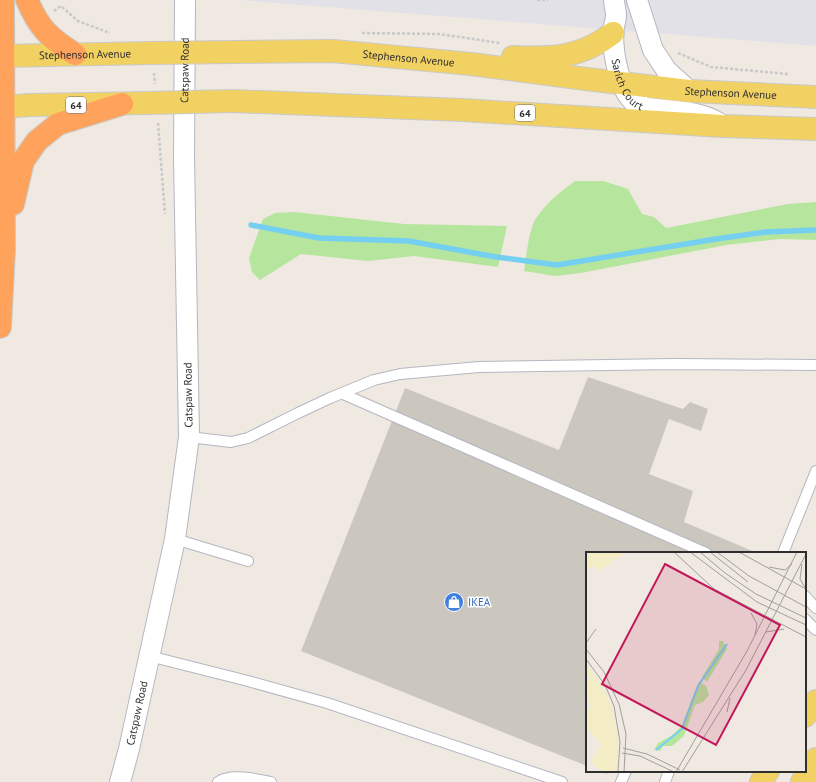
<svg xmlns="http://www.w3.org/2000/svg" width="816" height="782" font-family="'PT Sans',sans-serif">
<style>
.industrial{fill:#e3e1e8}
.green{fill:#b6e59e}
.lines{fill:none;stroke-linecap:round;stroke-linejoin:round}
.stream{stroke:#75cff0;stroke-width:5.5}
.building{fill:#cbc7bf}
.lane-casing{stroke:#b4b7c1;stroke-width:12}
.street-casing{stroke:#b4b7c1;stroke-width:22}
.primary-casing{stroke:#c9c9c9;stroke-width:24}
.highway-casing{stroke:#c9c9c9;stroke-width:24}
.path{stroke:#c9c9c9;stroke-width:2.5;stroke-dasharray:3 2;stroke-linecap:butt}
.lane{stroke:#fff;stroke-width:10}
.street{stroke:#fff;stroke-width:20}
.primary{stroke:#f2d163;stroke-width:22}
.highway{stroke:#ffa35c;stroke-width:22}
.primary-bridge-casing{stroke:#c9c9c9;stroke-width:24;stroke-linecap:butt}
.primary-bridge{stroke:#f2d163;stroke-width:22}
.labels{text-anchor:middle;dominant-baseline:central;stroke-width:3;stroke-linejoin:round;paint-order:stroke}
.shield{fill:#fff;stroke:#6d6d6d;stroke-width:1}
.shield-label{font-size:10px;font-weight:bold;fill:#2e2e2e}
.street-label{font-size:11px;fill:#2e2e2e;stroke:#fff}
.shop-label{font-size:11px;fill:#366cbe;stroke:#fff;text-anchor:start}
.inset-river{fill:none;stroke:#75cff0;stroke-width:2}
.inset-road{fill:none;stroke:#a29e99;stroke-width:1}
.view{fill:#c2185b;fill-opacity:0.15;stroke:#c2185b;stroke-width:2}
.inset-edge{fill:none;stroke:#2e2e2e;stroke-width:2}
</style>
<rect width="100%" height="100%" fill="#efe9e1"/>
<path class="industrial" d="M239 0H816V46Z"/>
<path class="green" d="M575 181H603L628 189 642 214 654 217 666 228 788 204 816 202V240L780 239 726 245 581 273 555 276 524 271C526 258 529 230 535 220 546 203 560 192 575 181Z
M294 212 404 224 507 226 498 267 414 256 368 261 301 254 260 280 252 272 249 258 263 219 275 213Z"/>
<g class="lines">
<path class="stream" d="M251 225 319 238 409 241 496 257 557 265 716 239 766 232 816 230"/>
</g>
<path class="building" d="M588 377 683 409 690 402 708 409 701 431 669 419 649 474 693 491 684 522 757 553H587V766L301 651 405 388 559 450Z
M598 771H608L607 774Z"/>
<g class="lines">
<defs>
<path id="lane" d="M343 394 706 553
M189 437 231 442 248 438 298 413 330 398 374 380 400 374 479 367 675 364 816 365
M175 539 248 561
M783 553 816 471
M805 596 816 608
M805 619 816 630
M149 656 248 681 327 703 562 782
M218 782C230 773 257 779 271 782
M621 782 626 771
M665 782 669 771"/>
<g id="street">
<path id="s1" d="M614 0C614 5 616 10 616 15 616 21 613 27 613 33 613 53 619 93 637 104 645 109 657 109 666 110 685 112 703 113 719 123"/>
<path d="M637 0 653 50 667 71 689 91"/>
<path id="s2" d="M120 782 129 749 175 539 189 437 184 158 185 0"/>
</g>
<g id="primary">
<path id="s3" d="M236 52 333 51 471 64 586 79 689 91 816 97"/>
<path id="s4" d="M0 56 152 53"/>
<path d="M513 57C552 59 581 58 613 33"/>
<path d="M233 101 462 110 722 126 816 129"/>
<path d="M0 107 30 105 149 103"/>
<path d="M805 716 816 701"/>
<path d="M761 782 768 771"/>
<path d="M802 782 816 759"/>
</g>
<path id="highway" d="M27 0C39 28 49 38 75 54
M13 204 23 161 37 141 58 124 122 104
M0 327 4 250 3 0"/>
</defs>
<use href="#lane" class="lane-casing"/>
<use href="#street" class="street-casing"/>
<use href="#primary" class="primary-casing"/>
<use href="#highway" class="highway-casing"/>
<path class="path" d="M537 0H548
M54 11 61 6 78 21 110 33
M362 33 439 34 500 43
M678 53 711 67 788 74
M154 73 155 84
M158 123 165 214
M805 670V671"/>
<use href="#lane" class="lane"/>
<use href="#street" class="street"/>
<use href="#primary" class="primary"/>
<use href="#highway" class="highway"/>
<defs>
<path id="primary-bridge" d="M152 53 236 52
M149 103 233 101"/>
</defs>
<use href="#primary-bridge" class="primary-bridge-casing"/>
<use href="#primary-bridge" class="primary-bridge"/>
</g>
<defs>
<symbol id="shop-disc" viewBox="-11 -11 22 22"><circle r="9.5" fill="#3f7fe0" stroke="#fff"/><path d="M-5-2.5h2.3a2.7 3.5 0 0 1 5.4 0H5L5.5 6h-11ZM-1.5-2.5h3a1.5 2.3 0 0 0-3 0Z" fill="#fff"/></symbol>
</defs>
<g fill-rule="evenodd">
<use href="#shop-disc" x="443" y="591" width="22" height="22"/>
</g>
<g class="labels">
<g class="shield">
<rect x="66" y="97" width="20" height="16" rx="3"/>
<rect x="515" y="105" width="20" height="16" rx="3"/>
</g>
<g class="shield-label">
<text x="76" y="105">64</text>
<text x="525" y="113">64</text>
</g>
<g class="street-label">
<text stroke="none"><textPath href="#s4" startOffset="85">Stephenson Avenue</textPath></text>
<text stroke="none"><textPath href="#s3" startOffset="173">Stephenson Avenue</textPath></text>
<text stroke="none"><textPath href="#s2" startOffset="719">Catspaw Road</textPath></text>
<text stroke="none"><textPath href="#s1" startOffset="88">Sarich Court</textPath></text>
<text stroke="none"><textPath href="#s3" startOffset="497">Stephenson Avenue</textPath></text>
<text transform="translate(188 395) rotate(-91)">Catspaw Road</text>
<text stroke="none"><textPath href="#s2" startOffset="71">Catspaw Road</textPath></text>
</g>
<g class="shop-label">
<text x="468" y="602">IKEA</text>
</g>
</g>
<g transform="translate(586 552)">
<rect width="220" height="220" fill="#efe9e1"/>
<path d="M133 89H137L141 97 121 130 116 125 133 97ZM113 129 120 134 123 143 117 150 109 153 98 184 86 194H77L74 199 68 198 72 191 85 184 95 175Z" fill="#b6e59e"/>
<path d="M0 0H36L37 2 13 19 9 14 0 19ZM0 112 16 134 26 157 32 186 30 220H18L4 210 15 193 0 174V163L5 152 0 148V129L5 127 0 121Z" fill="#f3ecc5"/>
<path class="inset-river" d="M70 198 96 177 112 134 141 92"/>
<path class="inset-road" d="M88 0 128 37 220 85M104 0 171 50 220 73M114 0 139 21 170 42 220 66M124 0 162 30M131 0 163 24 220 55M153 0 220 37M216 12 214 27 220 37M183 15 199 18 206 12M165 61 171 72 169 83M180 80 198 77M0 91 10 77M0 97 18 120 33 152 40 182 38 220M0 107 19 133 28 154 34 190 32 220M141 160 144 146M37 196 61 202 94 218M36 201 54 204 88 220M90 220 161 99 211 0M96 220 160 118 220 2"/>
<path class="view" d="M79 12 194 73 130 193 16 132Z"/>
<rect width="220" height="220" class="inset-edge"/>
</g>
</svg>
